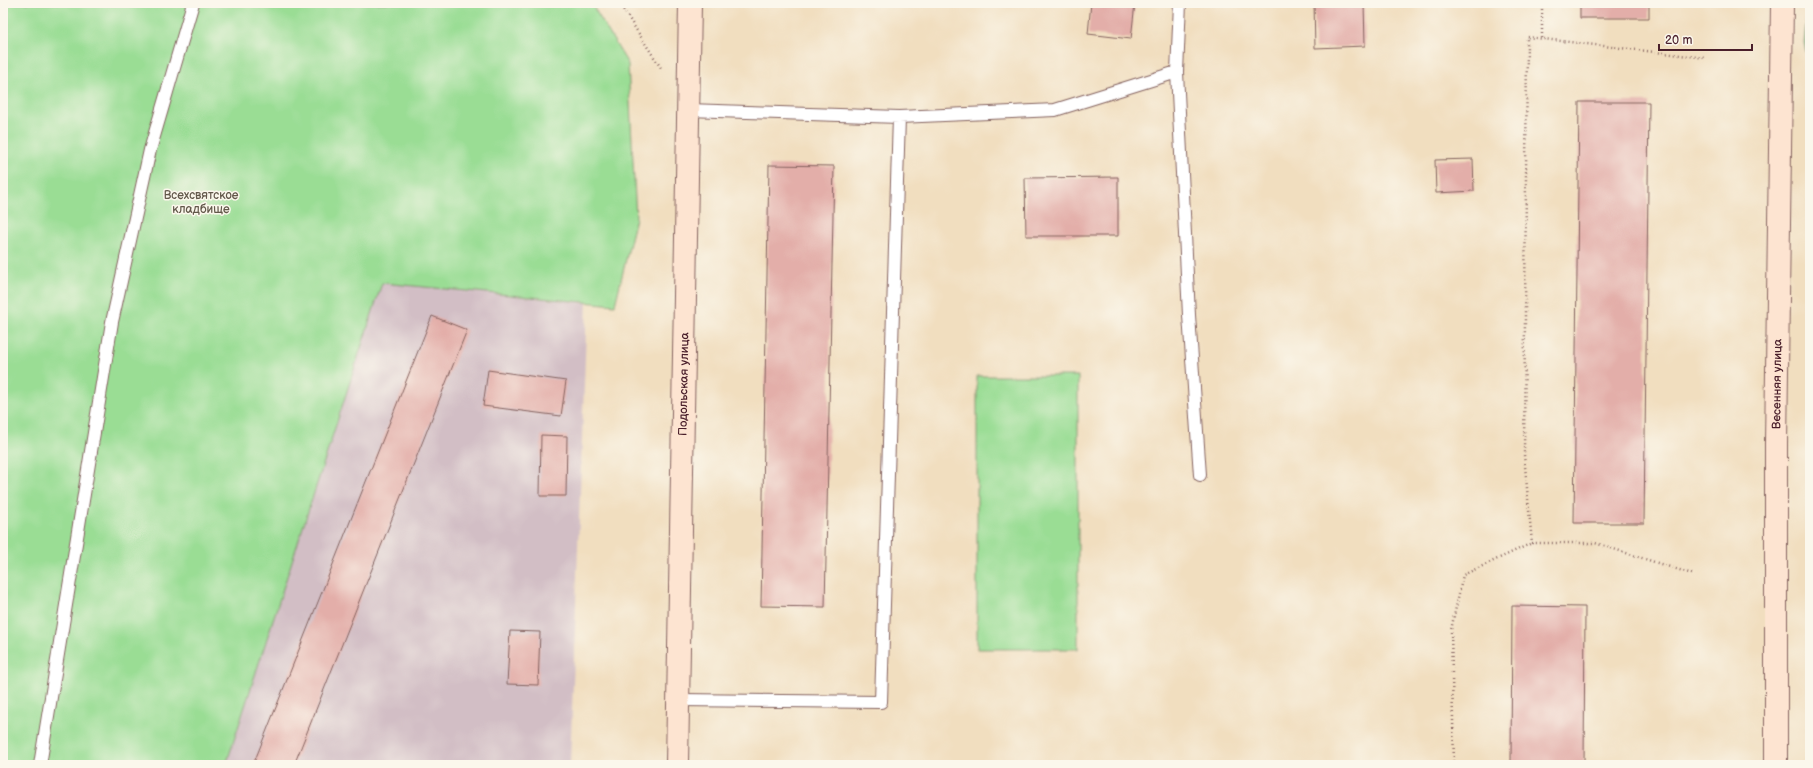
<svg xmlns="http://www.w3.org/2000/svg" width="1813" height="768" font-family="'Balsamiq Sans',sans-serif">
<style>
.industrial{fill:#d2bec5}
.green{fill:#9add94;stroke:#727e60}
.forest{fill:#7bbc7e;stroke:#626e54}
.building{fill:#e3aea9}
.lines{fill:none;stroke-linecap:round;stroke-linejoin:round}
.lane-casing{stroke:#84625f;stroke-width:14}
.secondary-casing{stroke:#84625f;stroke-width:24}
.path{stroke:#84625f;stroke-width:2.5;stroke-dasharray:1 3;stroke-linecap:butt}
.lane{stroke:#fff;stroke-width:12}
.secondary{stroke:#fde4d1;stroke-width:22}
.labels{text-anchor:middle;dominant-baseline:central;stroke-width:3;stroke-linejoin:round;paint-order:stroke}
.park-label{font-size:12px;fill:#62584a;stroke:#fbf7ec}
.street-label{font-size:12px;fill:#4a1f2b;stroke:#fbf7ec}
</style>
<rect width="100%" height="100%" fill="#fbf7ec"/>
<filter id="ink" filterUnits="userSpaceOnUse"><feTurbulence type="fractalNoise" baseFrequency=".025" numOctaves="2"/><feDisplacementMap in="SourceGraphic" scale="8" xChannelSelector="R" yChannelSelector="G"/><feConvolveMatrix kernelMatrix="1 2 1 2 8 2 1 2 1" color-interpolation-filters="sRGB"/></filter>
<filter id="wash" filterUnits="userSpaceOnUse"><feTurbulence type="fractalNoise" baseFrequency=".012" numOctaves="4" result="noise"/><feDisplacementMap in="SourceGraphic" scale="16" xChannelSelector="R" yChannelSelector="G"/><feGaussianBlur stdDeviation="0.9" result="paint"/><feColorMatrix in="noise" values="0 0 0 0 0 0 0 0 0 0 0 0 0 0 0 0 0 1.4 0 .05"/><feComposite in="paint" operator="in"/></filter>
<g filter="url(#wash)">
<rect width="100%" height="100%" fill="#f1debf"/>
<path class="industrial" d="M382 283 587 303 570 765H226Z"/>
<path class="green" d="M3 3H591L628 64 636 218 615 305 382 283 226 765H3Z
M977 376H1078V649H977Z"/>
<path class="forest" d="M1808 3H1810V67L1804 43Z"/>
<g id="blocks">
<path class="building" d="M1091 3H1135L1131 39 1088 34Z
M1314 3H1364L1365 46 1315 48Z
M1580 3H1649V18H1580Z
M1579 102H1649L1644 523H1574Z
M1473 159 1474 191 1436 193 1435 160Z
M769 165 834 166 825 607 761 606Z
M1118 177V236H1026L1025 178Z
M432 316 467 330 294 765H253Z
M488 370 566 381 561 416 483 406Z
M541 435 567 436 566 496H540Z
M1512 606 1585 607 1584 765H1511Z
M510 631 540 632 538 685 507 684Z"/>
</g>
</g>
<g filter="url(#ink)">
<use href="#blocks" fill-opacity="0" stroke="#84625f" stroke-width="1"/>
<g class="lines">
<defs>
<path id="lane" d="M1180 3 1177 72 1189 315 1200 475
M899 117 1055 110 1177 72
M679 700 881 702 899 117 688 110
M40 765 112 322 150 150 193 3"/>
<g id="secondary">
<path id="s1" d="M677 765 690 3"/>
<path id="s2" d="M1776 765V444L1782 3"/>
</g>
</defs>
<use href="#lane" class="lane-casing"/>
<use href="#secondary" class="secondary-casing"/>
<path class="path" d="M619 3 661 68
M1542 38V3
M1692 574 1595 543H1532L1524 455 1527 37 1706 58
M1454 765 1451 630 1463 575 1532 543"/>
<use href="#lane" class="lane"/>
<use href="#secondary" class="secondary"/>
</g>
</g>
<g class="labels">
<g class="park-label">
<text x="201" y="195">Всехсвятское<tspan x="201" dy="14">кладбище</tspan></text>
</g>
<g class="street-label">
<text stroke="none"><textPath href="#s1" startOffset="381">Подольская улица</textPath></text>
<text stroke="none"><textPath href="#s2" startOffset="381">Весенняя улица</textPath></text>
</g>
</g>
<rect width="1813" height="768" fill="none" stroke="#fbf7ec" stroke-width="16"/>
<path d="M1659 44v6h93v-6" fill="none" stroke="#4a1f2b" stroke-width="2"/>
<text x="1665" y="44" font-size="12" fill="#4a1f2b" stroke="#fbf7ec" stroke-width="3" paint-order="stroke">20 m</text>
</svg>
